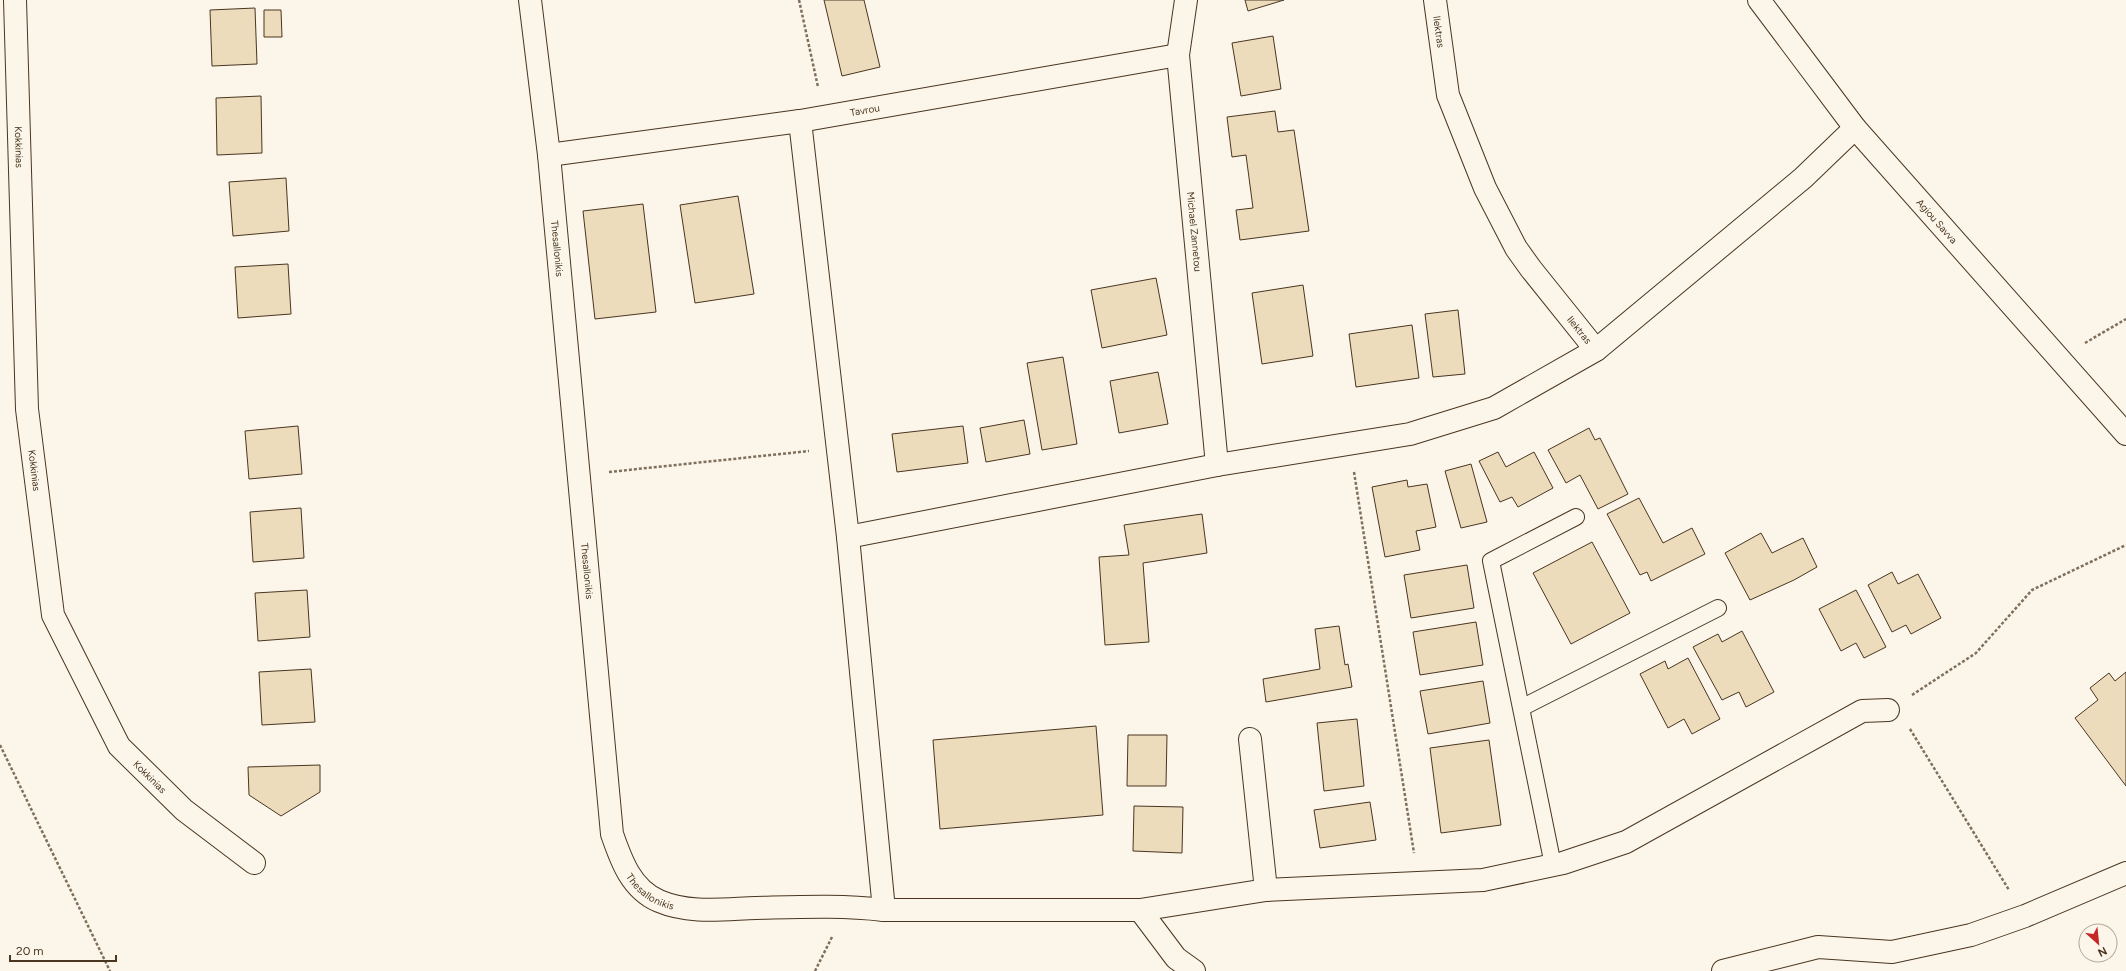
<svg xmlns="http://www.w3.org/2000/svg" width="2126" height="971" font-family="Figtree,sans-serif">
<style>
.building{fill:#ecdcbc;stroke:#4a3520}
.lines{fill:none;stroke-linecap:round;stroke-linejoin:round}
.service-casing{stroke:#4a3520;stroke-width:18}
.minor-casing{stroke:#4a3520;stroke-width:24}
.tertiary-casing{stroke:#4a3520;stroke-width:24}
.path{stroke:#7f6f5c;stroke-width:2.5;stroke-dasharray:3 2;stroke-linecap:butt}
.service{stroke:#fbf6e9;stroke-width:16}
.minor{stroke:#fbf6e9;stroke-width:22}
.tertiary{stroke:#fbf6e9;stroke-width:22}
.labels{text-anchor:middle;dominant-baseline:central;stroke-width:3;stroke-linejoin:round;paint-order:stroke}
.street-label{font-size:10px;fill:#4a3520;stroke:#fbf6e9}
</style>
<rect width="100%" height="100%" fill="#fbf6e9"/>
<path class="building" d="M824 0H864L880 67 842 76Z
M1245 0H1284L1248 11Z
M255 8 257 64 212 66 210 10Z
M264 10H281L282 37H264Z
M1273 36 1281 89 1241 96 1232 43Z
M261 96 262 153 217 155 216 98Z
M1275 111 1278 132 1294 130 1309 231 1240 240 1236 210 1253 208 1246 155 1232 157 1227 117Z
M286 178 289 231 233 236 229 182Z
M738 196 754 294 695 303 680 205Z
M643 204 656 312 595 319 583 211Z
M288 264 291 314 238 318 235 267Z
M1156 278 1167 335 1102 348 1091 290Z
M1303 285 1313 356 1262 364 1252 293Z
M1458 310 1465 374 1433 377 1425 314Z
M1412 325 1419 378 1356 387 1349 334Z
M1063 357 1077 444 1042 450 1027 363Z
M1158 372 1168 424 1119 433 1110 381Z
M1024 420 1030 454 986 462 980 428Z
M298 426 302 474 249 479 245 431Z
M963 426 968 463 897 472 892 434Z
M1589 428 1595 440 1600 438 1628 494 1598 509 1580 475 1566 483 1548 450Z
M1498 452 1506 467 1534 452 1553 488 1518 507 1512 497 1500 502 1479 461Z
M1471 464 1487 522 1461 528 1445 471Z
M1407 480 1408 487 1427 484 1436 527 1416 531 1420 550 1385 557 1372 487Z
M1639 498 1663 543 1692 528 1705 554 1651 581 1647 572 1640 575 1607 514Z
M301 508 304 558 253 562 250 512Z
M1202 514 1207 553 1143 563 1149 642 1105 645 1099 557 1129 555 1124 525Z
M1761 533 1772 553 1803 538 1817 567 1794 580 1750 600 1725 553Z
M1592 542 1630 613 1571 644 1533 573Z
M1467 565 1474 608 1411 618 1404 575Z
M1892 572 1898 584 1918 574 1941 618 1911 634 1906 625 1892 632 1868 585Z
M307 590 310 637 258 641 255 593Z
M1856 590 1886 647 1864 658 1856 643 1841 651 1819 609Z
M1476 622 1483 665 1420 675 1413 632Z
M1339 626 1345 665 1348 664 1352 687 1266 702 1263 679 1320 669 1315 629Z
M1742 631 1774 692 1746 707 1739 692 1722 700 1693 647 1718 634 1722 642Z
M1688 658 1720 719 1692 734 1684 719 1668 728 1640 674 1665 661 1668 669Z
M311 669 315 722 262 725 259 672Z
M2126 672V786L2075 718 2098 700 2090 688 2109 673 2115 681Z
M1483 681 1490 723 1428 734 1420 691Z
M1357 719 1364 786 1324 791 1317 723Z
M1096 726 1103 815 940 829 933 740Z
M1128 735H1167L1166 786H1127Z
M1489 740 1501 825 1441 833 1430 748Z
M320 765V792L281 816 249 795 248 767Z
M1370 802 1376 840 1320 848 1314 810Z
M1134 806 1183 807 1182 853 1133 851Z"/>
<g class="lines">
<defs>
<path id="service" d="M1521 708 1718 608
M1553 865 1491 561 1576 517"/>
<g id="minor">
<path id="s1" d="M15 0 27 409 53 615 119 746 184 810 254 863"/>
<path id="s2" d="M530 0 549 155 612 834C621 860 631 889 659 901 689 914 724 909 756 908 799 907 841 905 884 910H1140L1266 890 1483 880 1563 863 1626 842 1862 711 1888 710"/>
<path id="s3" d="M1186 0 1178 55 1217 465"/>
<path id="s4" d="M1435 0 1448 95 1485 188 1516 248 1531 269 1596 350"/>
<path d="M800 121 848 537 884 910"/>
<path id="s5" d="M549 155 800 121 1178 55"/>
<path d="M848 537 1217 465 1410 434 1494 408 1596 350 1803 178 1855 128"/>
<path d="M1250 739 1266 890"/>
<path d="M1140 910 1176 958 1194 971"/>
<path d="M1723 971 1818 947 1892 952 1971 935 2025 916 2126 873"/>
</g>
<g id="tertiary">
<path id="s6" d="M1759 0 1855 128 2126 434"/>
</g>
</defs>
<use href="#service" class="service-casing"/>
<use href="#minor" class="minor-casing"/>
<use href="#tertiary" class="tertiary-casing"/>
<path class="path" d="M799 0 818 87
M2085 343 2126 319
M609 472 809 451
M1354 472 1414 853
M1912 695 1976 653 2032 590 2126 545
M1910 729 2009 890
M0 745 110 971
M815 971 832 937"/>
<use href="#service" class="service"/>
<use href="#minor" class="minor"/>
<use href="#tertiary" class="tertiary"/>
</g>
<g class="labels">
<g class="street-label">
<text stroke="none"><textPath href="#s4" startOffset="32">Ilektras</textPath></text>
<text stroke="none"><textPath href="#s5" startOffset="319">Tavrou</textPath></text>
<text stroke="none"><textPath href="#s1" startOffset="147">Kokkinias</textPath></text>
<text stroke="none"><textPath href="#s6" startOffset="284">Agiou Savva</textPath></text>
<text stroke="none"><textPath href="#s3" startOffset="233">Michael Zannetou</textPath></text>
<text stroke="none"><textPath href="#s2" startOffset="250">Thesallonikis</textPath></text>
<text stroke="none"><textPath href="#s4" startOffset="367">Ilektras</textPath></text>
<text stroke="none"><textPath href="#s1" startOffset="471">Kokkinias</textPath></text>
<text stroke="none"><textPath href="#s2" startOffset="574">Thesallonikis</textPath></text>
<text stroke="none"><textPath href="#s1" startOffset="807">Kokkinias</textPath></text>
<text stroke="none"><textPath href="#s2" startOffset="910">Thesallonikis</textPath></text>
</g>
</g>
<g transform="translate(2098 943) rotate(153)"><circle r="19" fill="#fbf6e9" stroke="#b4a999"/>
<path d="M0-3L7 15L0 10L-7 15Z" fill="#c62828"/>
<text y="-6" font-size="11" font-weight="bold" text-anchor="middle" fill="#4a3520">N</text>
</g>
<path d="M10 955v6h106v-6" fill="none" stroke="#4a3520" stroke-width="2"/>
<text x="16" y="955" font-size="12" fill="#4a3520" stroke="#fbf6e9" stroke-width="3" paint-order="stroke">20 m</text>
</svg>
